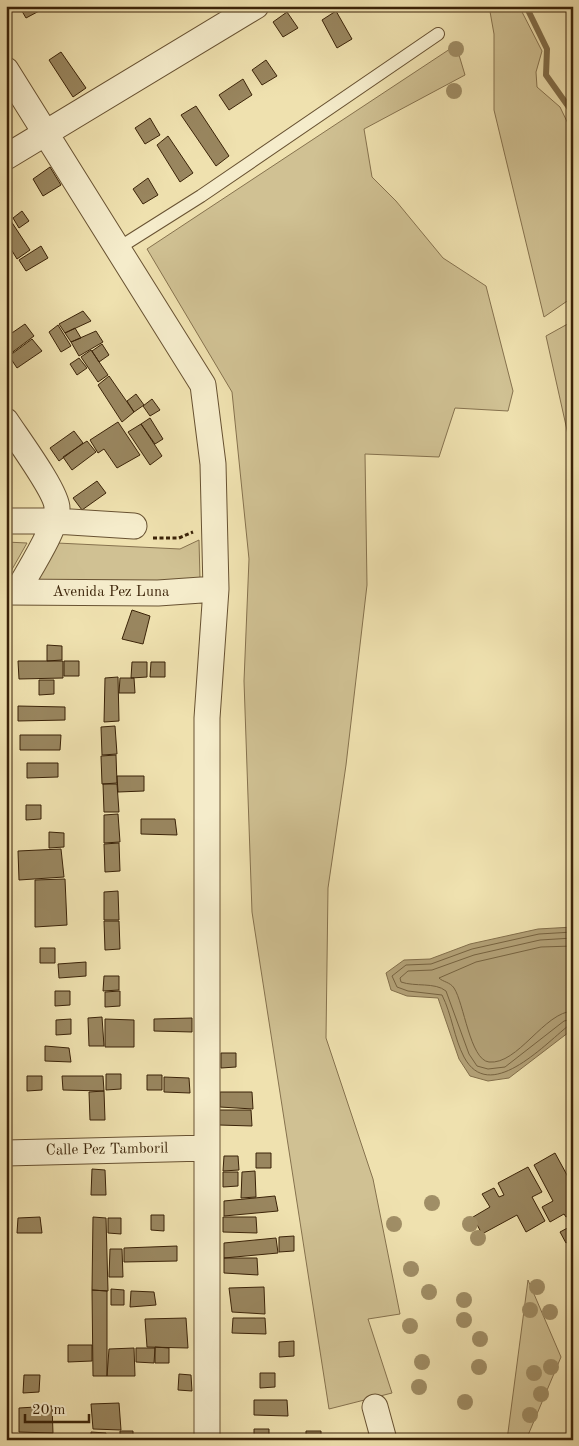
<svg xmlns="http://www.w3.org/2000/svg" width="579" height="1446" font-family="'Old Standard TT',serif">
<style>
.green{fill:#d0c193;stroke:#86724e}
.water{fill:#b2a076;stroke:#826e4a}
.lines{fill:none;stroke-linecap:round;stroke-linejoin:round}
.shore{stroke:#76623f;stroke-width:1}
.stream{stroke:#826e4a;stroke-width:6}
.building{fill:#99865f;stroke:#3b2308}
.service-casing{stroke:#685232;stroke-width:14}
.minor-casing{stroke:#685232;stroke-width:27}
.path{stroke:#3b2308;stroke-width:3;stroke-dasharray:4 2.5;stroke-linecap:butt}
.service{stroke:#f5eccb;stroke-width:12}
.minor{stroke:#f5eccb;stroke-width:25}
.tree{fill:#a08e66}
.labels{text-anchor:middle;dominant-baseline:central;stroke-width:4;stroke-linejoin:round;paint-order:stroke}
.street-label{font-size:15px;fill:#3b2308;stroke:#f5eccb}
</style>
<rect width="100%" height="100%" fill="#efe1af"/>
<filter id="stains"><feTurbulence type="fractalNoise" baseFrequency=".004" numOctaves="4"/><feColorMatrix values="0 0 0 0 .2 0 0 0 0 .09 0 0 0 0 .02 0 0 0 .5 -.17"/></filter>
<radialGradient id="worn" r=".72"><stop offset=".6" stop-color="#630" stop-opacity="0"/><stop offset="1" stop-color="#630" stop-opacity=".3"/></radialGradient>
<path class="green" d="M489 6H519L542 51 536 72 537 87 560 107 573 134V297L544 317 494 110V34Z
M456 45 465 75 364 129 372 177 396 201 443 258 486 286 513 391 508 411 455 408 439 457 365 454 367 585 346 765 328 888 326 1038 373 1179 400 1314 368 1319 392 1393 329 1409 252 912 244 681 249 559 232 392 147 249Z
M573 321V457L546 336Z
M199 540 200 579 154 583 35 580 57 543 180 549Z
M6 542 27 543 6 580Z
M528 1280 561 1357 526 1440H507Z"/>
<path class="water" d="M573 927V1029L509 1078 488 1081 470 1076 459 1059 438 998 407 996 391 990 386 973 404 960 430 959 470 944 538 929Z"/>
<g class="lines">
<path class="shore" d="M573 932 539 934 472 949 431 964 406 965 392 976 397 987 408 991 442 995C452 1015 454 1038 464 1057 489 1104 543 1046 568 1026L573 1025
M573 938 540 940 474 955 432 970 408 971 400 978 401 982C415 987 435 982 446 991L469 1054 477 1066 488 1069 505 1067 564 1021 573 1019
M573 946 541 947 476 962 439 978C443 982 450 982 454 988 464 1003 470 1060 489 1062 518 1065 544 1012 573 1011"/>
<path class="stream" d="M526 6 547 49 546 75 573 113"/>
</g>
<path class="building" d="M19 6H38L41 10 26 18Z
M336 11 352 39 337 48 322 20Z
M287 12 298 28 283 37 273 22Z
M61 52 86 88 73 97 49 60Z
M266 60 277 76 262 85 252 70Z
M243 79 252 95 229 110 219 95Z
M196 106 229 156 216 166 181 115Z
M150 118 160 135 145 144 135 128Z
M168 136 193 173 180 182 157 145Z
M50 167 61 185 43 196 33 179Z
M148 178 158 195 143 204 133 189Z
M22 211 29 221 19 228 13 218Z
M9 218 30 250 17 259 6 241V220Z
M41 246 48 258 26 271 19 260Z
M83 311 91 321 65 333 59 324Z
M25 324 34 336 10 354 6 348V337Z
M58 325 71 346 61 352 49 332Z
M75 328 81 338 71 342 65 333Z
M96 331 103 342 79 356 71 342Z
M32 339 42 351 17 368 9 356Z
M102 344 109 355 99 362 92 351Z
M91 350 108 375 98 382 81 357Z
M79 358 87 368 77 375 70 364Z
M109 376 134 412 122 422 98 385Z
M136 394 144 405 134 412 127 401Z
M152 399 160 410 150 416 143 406Z
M150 418 163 439 155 444 141 424Z
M118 422 140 455 117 468 104 449 98 453 90 440Z
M141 424 162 456 150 465 128 432Z
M74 431 83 443 59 461 50 448Z
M87 441 96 452 72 470 63 457Z
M97 481 106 493 82 510 73 498Z
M132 610 150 616 143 644 122 639Z
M47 645 62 646V660L47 661Z
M18 661H63V678L19 679Z
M64 661H79V676H64Z
M132 662H147V677L131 678Z
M151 662H165V677H150Z
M118 677 119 721 104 722 105 678Z
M120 678H134L135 693H119Z
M39 680H54V694L39 695Z
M18 706 65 707V720L18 721Z
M115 726 117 754 102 755 101 727Z
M20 735H61L60 750H20Z
M116 755 117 783 102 784 101 756Z
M27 763H58V777L27 778Z
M117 776H144V791L118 792Z
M103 784H117L119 812H104Z
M26 805H41V819L26 820Z
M118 814 120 842 104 843V815Z
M141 819H175L177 835 141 834Z
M49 832 64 833V847L49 848Z
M119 843 120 871 105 872 104 844Z
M61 849 64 877 19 880 18 851Z
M65 879 67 925 35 927V880Z
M118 891 119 920H104V892Z
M104 921H119L120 949 105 950Z
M40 948H55V963H40Z
M86 962V976L59 978 58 964Z
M104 976H119V990L103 991Z
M55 991H70V1005L55 1006Z
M120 991V1006L105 1007V992Z
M102 1017 104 1046H89L88 1018Z
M192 1018V1032L154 1031V1019Z
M71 1019V1034L56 1035V1020Z
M105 1019 134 1020V1047H105Z
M45 1046 69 1048 71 1062 45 1061Z
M221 1053H236V1067L221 1068Z
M106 1074H121V1089L106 1090Z
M147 1075H162V1090H147Z
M27 1076H42V1090L27 1091Z
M62 1076H103L104 1091 63 1090Z
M164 1077 189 1078 190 1093 164 1092Z
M104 1091 105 1120H90L89 1092Z
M220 1092H252L253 1109 220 1107Z
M219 1110H251L252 1126 219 1125Z
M256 1153H271V1168H256Z
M555 1153 573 1186V1213L566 1217 564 1214 550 1222 542 1207 553 1201 534 1165Z
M224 1156H238L239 1170 223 1171Z
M528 1167 542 1192 532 1197 545 1221 526 1232 517 1215 482 1234 473 1217 490 1207 482 1194 494 1188 499 1197 504 1195 498 1183Z
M92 1169 105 1170 106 1195H91Z
M255 1171 256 1197 241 1198 242 1172Z
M223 1172H238V1186L223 1187Z
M275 1196 278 1211 224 1216V1201Z
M151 1215H164V1231L151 1230Z
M40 1217 42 1233H17L18 1218Z
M93 1217 106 1218 108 1291 92 1290Z
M223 1217H256L257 1233 223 1232Z
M108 1218H121V1234L108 1233Z
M573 1225V1239L566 1243 560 1232Z
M294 1236V1251L279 1252V1237Z
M276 1238 278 1253 224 1258V1243Z
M177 1246V1261L124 1262V1248Z
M110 1249H122L123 1277H109Z
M224 1258H257L258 1275 224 1273Z
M264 1287 265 1314 232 1312 229 1288Z
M111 1289 124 1290V1305H111Z
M92 1290 107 1291V1376H93Z
M131 1291 154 1292 156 1305 130 1307Z
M186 1318 188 1348 147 1347 145 1319Z
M233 1318H265L266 1334 232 1333Z
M294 1341V1356L279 1357V1342Z
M68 1345H92V1361L68 1362Z
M155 1347 169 1348V1363H155Z
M134 1348 135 1376H107L109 1349Z
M136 1348H155L154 1363 136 1362Z
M260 1373H275V1387L260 1388Z
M179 1374 191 1375 192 1391 178 1390Z
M24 1375H40L39 1392 23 1393Z
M254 1400H287L288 1416 254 1415Z
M119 1403 121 1430 93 1429 91 1404Z
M52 1406 53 1433 19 1432V1408Z
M254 1429H269V1440H254Z
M120 1431H133V1440H120Z
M306 1431H321V1440H306Z
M91 1432 106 1433 105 1440H91Z"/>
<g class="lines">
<defs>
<path id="service" d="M117 249 201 196 438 34"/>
<path id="minor" d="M6 70 203 385 213 464 216 589 207 718V1440
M6 157 256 6
M6 421C17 438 57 492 57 508 57 528 27 573 17 592
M6 521H55L134 526
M6 592 158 593 216 589
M6 1153 207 1148
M375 1407 384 1440"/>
</defs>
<use href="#service" class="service-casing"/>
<use href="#minor" class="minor-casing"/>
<path class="path" d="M153 538H179L193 532"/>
<use href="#service" class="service"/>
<use href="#minor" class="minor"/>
</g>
<g class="tree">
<circle cx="456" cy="49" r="8"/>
<circle cx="454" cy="91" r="8"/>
<circle cx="432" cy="1203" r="8"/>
<circle cx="394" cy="1224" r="8"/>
<circle cx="470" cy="1224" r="8"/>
<circle cx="478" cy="1238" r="8"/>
<circle cx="411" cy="1269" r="8"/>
<circle cx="537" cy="1287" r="8"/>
<circle cx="429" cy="1292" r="8"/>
<circle cx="464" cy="1300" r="8"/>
<circle cx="530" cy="1310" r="8"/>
<circle cx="550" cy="1312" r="8"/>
<circle cx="464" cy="1320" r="8"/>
<circle cx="410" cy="1326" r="8"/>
<circle cx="480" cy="1339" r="8"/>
<circle cx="422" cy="1362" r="8"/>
<circle cx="479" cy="1367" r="8"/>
<circle cx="551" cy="1367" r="8"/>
<circle cx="534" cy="1373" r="8"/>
<circle cx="419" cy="1387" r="8"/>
<circle cx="541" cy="1394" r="8"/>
<circle cx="465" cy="1402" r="8"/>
<circle cx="530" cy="1415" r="8"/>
</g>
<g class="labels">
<g class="street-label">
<text x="111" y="592">Avenida Pez Luna</text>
<text transform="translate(107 1150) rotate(-1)">Calle Pez Tamboril</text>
</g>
</g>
<rect width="579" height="1446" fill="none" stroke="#efe1af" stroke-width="25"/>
<rect x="8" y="8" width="564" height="1431" fill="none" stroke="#3b2308" stroke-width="2.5"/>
<rect x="12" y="12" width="554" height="1421" fill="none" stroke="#3b2308"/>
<path d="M25 1414v8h64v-8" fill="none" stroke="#3b2308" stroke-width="2.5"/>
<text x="32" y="1414" font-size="15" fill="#3b2308" stroke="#f5eccb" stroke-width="4" paint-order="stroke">20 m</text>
<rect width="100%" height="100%" filter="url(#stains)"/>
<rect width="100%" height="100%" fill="url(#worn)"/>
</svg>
